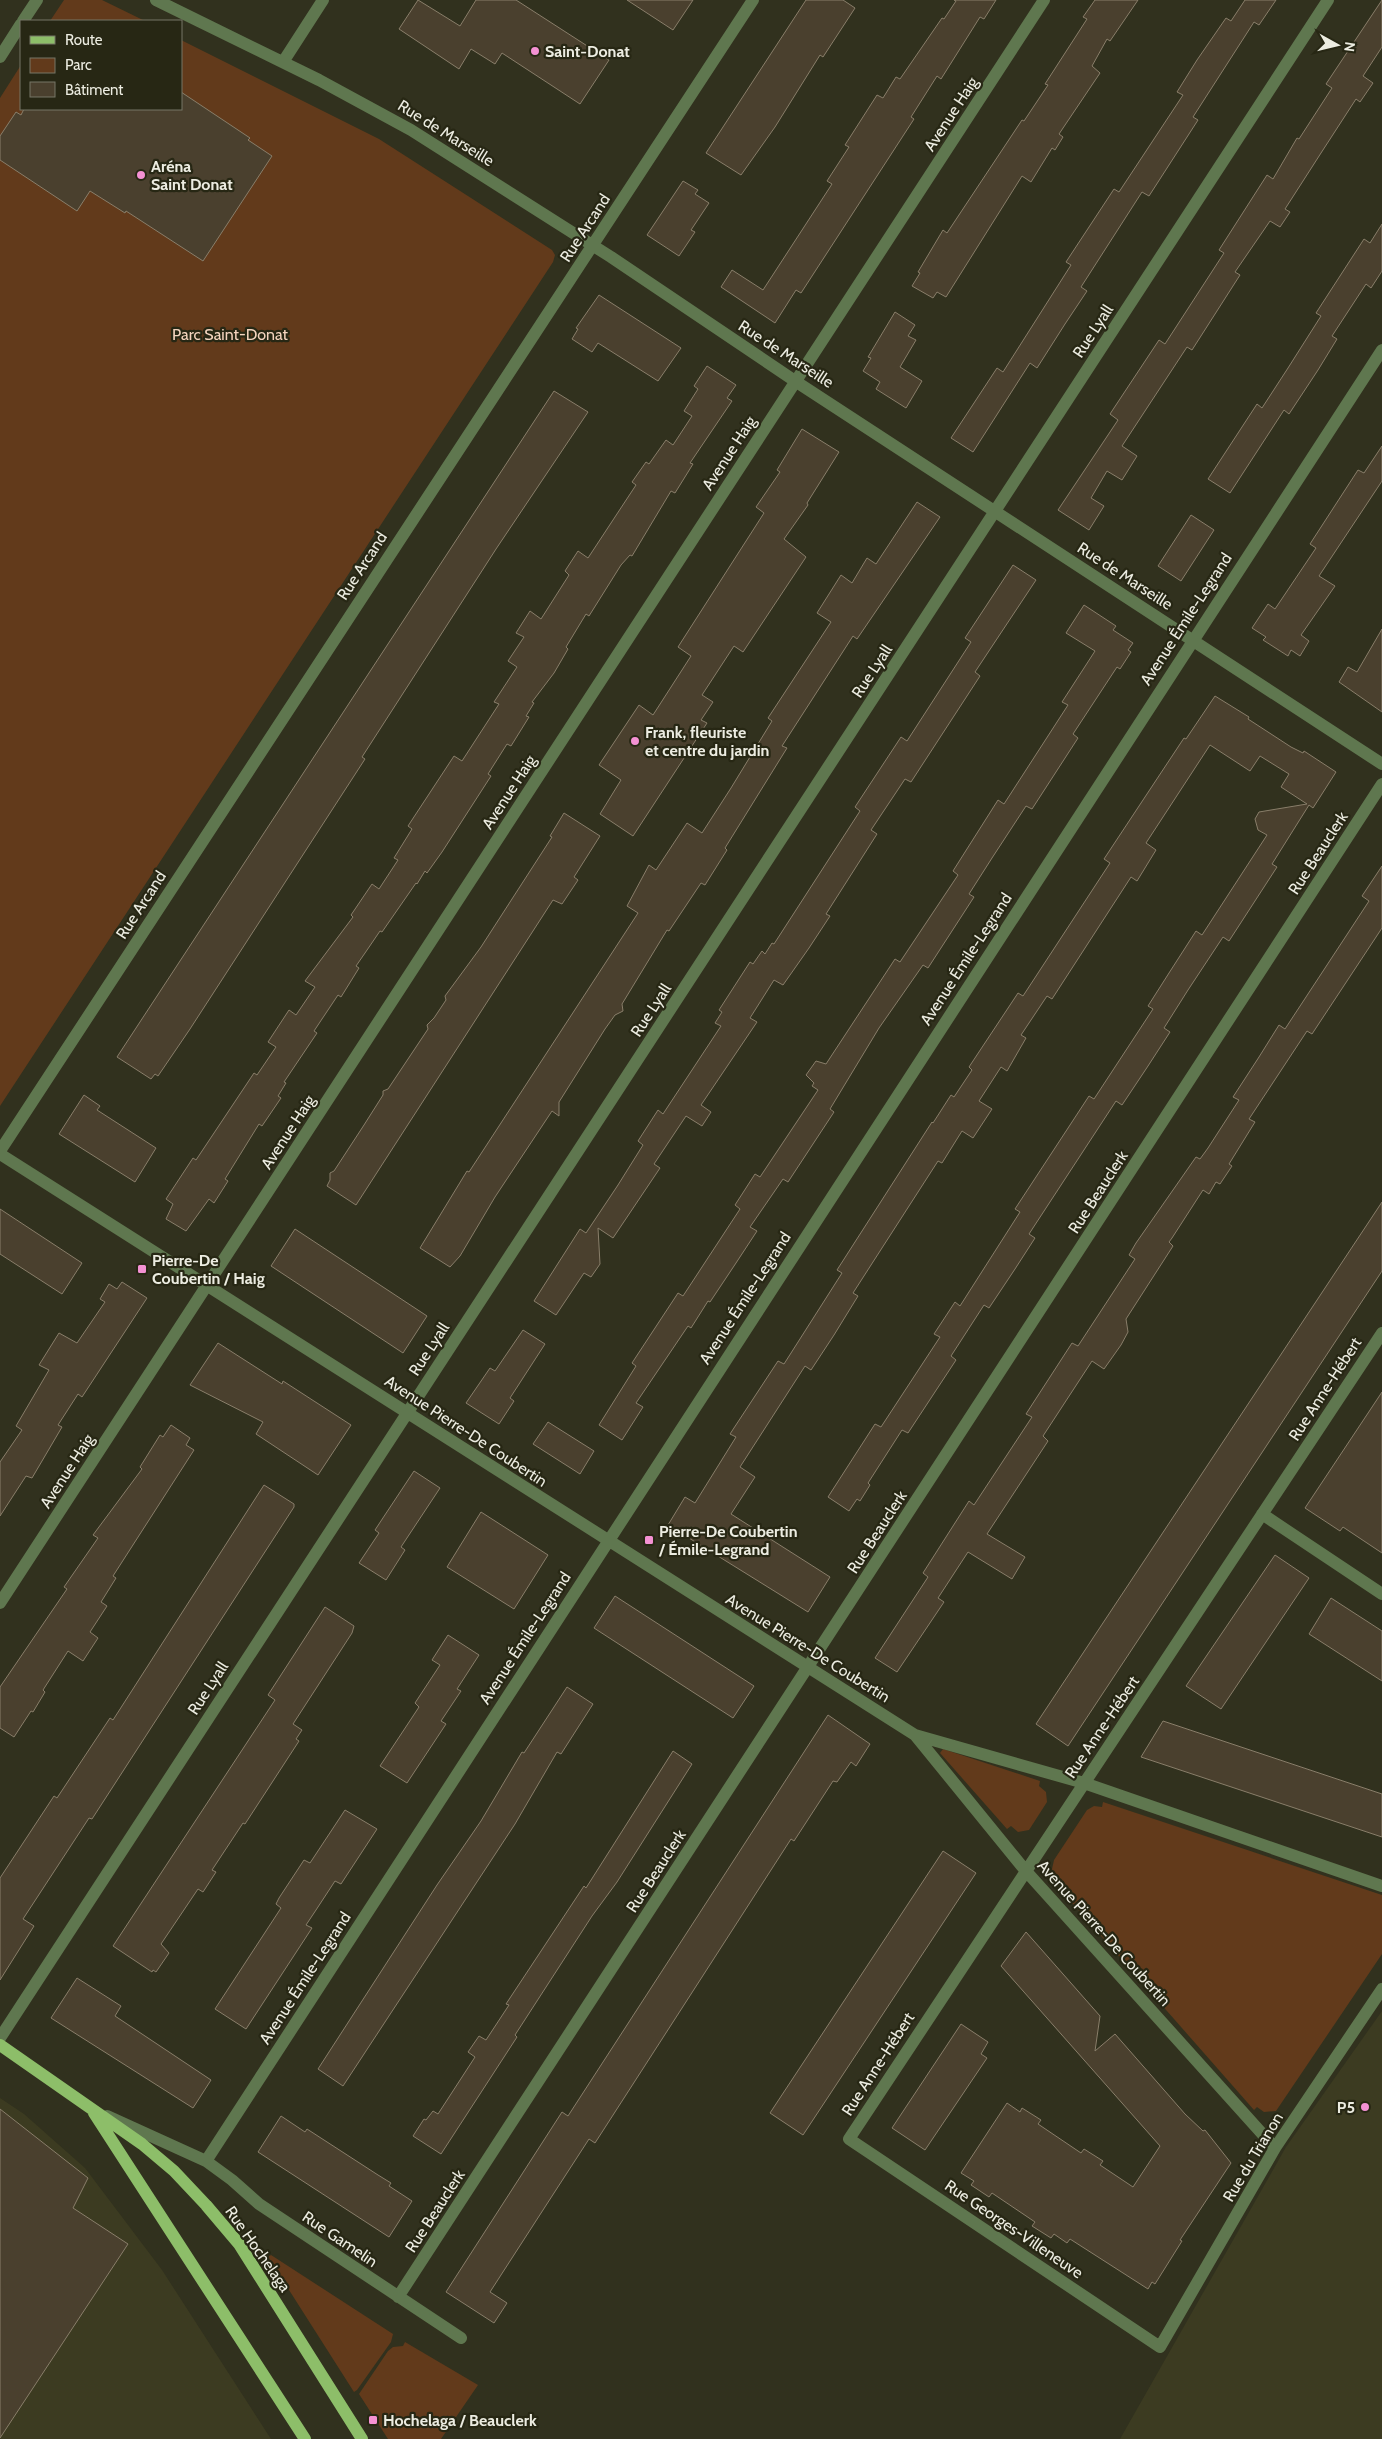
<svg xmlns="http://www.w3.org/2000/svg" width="1382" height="2439" font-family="Cabin,sans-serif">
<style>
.built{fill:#3c3b21}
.green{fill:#623a1b}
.building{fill:#4a402e;stroke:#897e6a}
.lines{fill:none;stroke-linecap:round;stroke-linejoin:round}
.minor{stroke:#5f774f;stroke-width:12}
.major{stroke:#8dbe69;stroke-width:12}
.poi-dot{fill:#f491d3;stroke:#272714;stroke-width:2}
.labels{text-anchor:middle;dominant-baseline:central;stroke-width:4.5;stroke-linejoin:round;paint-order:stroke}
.poi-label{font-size:16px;font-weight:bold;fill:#ecece1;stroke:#272714;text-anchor:start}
.street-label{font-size:16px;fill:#ecece1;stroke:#272714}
.park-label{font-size:16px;fill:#f4d4be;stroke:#272714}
</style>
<rect width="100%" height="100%" fill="#31311e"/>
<path class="built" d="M1382 2011V2439H1120L1286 2147Z
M0 2098 24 2114 85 2168 162 2270 271 2439H0Z"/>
<path class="green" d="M64 0H102L145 21H50Z
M181 40 379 139 552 250 555 255 553 262 0 1106V98L21 65V109H181Z
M943 1749 1040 1781 1039 1786 1046 1792 1047 1802 1029 1830 1018 1832 1011 1826 1007 1829 940 1753Z
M1103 1802 1382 1895V1954L1276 2111 1264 2112 1257 2107 1254 2110 1051 1879 1054 1877 1052 1869 1054 1860 1087 1810 1094 1806 1102 1807Z
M271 2255 393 2334 391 2342 357 2390 354 2392 268 2257Z
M405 2342 478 2385 441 2439H388L359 2394 388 2351 393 2347 403 2346Z"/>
<path class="building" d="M418 0 460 26 476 0H516L609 60 580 104 502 53 495 64 471 49 459 69 399 29Z
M627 0H693L673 30Z
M806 0H843L855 8 823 57 820 55 775 127 741 175 706 153Z
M954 0H996L984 19 980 17 941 79 937 76 911 117 914 119 801 293 796 290 775 323 721 287 732 270 763 290 832 184 827 181 849 147 845 145 877 95 883 98 896 77 900 79 942 18 944 19 956 1Z
M1095 0H1138L1110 41 1107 39 1092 66 1100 73 1059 134 1063 137 1055 150 1052 148 1031 182 1022 176 946 297 937 292 933 298 912 286 920 273 918 272 943 230 947 233 1022 120 1024 121 1048 85 1045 84 1087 19 1083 17Z
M1245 0H1276L1259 25 1254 22 1193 117 1198 120 1149 196 1142 192 1081 287 1087 291 1065 324 1037 368 1030 363 973 452 951 438 997 368 1003 372 1071 265 1066 262 1114 189 1119 192 1183 95 1177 92 1197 60 1226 18 1231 21Z
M1382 0V47L1363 76 1373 83 1360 102 1356 99 1321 153 1285 209 1290 212 1280 227 1270 221 1235 272 1240 275 1192 350 1187 347 1122 446 1137 456 1122 480 1107 471 1091 498 1104 506 1089 530 1058 510 1118 420 1110 414 1159 340 1165 344 1224 253 1219 250 1267 175 1273 179 1297 138 1299 139 1332 88 1326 84Z
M181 92 250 138 248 140 272 156 203 261 126 211 125 213 90 191 77 211 0 160V136L16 112 21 115 24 109H181Z
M683 181 698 190 695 194 709 203 691 230 695 232 679 256 647 235Z
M1382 224V271L1371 288 1366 284 1332 336 1337 339 1318 370 1289 414 1284 410 1230 493 1208 479 1257 404 1262 408 1288 368 1321 316 1316 313 1364 239 1370 243Z
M599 295 681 348 658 381 598 343 592 352 572 339 578 329 576 328Z
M895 312 915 325 908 336 916 340 900 367 922 381 906 408 876 389 880 382 863 371 871 358 868 357Z
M707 366 736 385 727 398 732 401 690 463 693 464 675 493 671 491 632 556 630 555 621 565 589 616 586 614 566 647 568 649 554 673 532 702 534 703 526 716 529 717 511 746 507 744 488 774 491 776 442 852 427 873 425 871 417 884 416 883 382 932 380 931 365 953 356 966 359 968 341 997 338 995 314 1031 317 1033 284 1082 286 1083 278 1096 281 1098 262 1126 259 1124 225 1179 228 1181 214 1203 209 1199 186 1231 166 1219 173 1204 166 1199 193 1158 196 1160 254 1073 257 1075 276 1047 268 1042 289 1010 296 1015 315 987 305 981 353 917 351 915 372 884 379 889 398 860 394 858 412 829 408 826 454 756 462 761 499 704 494 702 517 667 508 661 524 637 516 633 530 611 541 619 569 575 565 571 578 551 588 558 636 485 632 482 646 462 649 464 666 440 673 445 692 416 684 411 698 389 694 386Z
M554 391 588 412 496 549 362 757 365 759 190 1029 158 1076 155 1074 151 1079 117 1057Z
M802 429 839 452 807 503 808 505 784 539 806 557 743 652 734 646 702 695 713 702 701 720 707 723 633 836 600 814 621 780 599 765 639 705 653 715 691 656 678 647 764 513 756 507 780 472 777 470Z
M1382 446V481L1319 576 1335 586 1301 635 1309 641 1300 656 1291 650 1288 656 1263 640 1266 637 1252 628 1268 604 1275 609 1316 548 1310 544 1358 470 1364 473Z
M917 502 940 517 857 639 853 636 782 746 787 748 725 848 727 850 705 885 701 883 669 931 667 930 622 1004 623 1011 615 1015 605 1029 559 1102V1116L552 1111 495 1197 460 1256 450 1267 420 1248 467 1171 469 1172 638 913 627 906 649 865 656 870 687 823 702 833 731 788 772 721 768 718 831 622 817 613 841 575 852 583 867 558 876 564Z
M1191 515 1214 530 1181 581 1158 566Z
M1013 565 1036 580 975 672 980 676 911 782 905 779 871 830 877 834 826 914 830 916 809 948 783 985 774 980 750 1018 757 1022 701 1105 711 1112 702 1126 686 1116 654 1164 660 1168 613 1238 598 1228 600 1264 591 1277 584 1273 556 1315 534 1301 580 1229 586 1233 618 1185 643 1145 638 1141 658 1110 663 1114 721 1026 715 1023 722 1012 719 1010 750 962 753 964 762 951 765 954 772 943 774 944 860 811 855 807 901 737 907 741 971 642 965 638Z
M1084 605 1116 626 1113 630 1133 643 1128 650 1131 652 1120 669 1117 667 1073 734 1078 738 1032 809 1026 806 992 858 969 894 974 897 928 968 923 965 879 1028 830 1109 834 1112 788 1182 783 1179 750 1227 757 1231 736 1263 710 1302 708 1301 691 1328 688 1326 636 1403 643 1407 622 1440 599 1425 636 1366 632 1363 678 1293 683 1296 740 1209 735 1205 755 1174 760 1177 818 1090 812 1086 814 1083 806 1075 816 1061 826 1064 895 959 900 962 958 875 953 871 998 800 1004 804 1068 705 1062 702 1095 651 1066 633Z
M1382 629V712L1339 682 1348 667 1357 672Z
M1215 696 1249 717 1248 719 1291 747 1303 753 1304 751 1336 772 1313 808 1309 805 1272 864 1277 867 1229 941 1223 937 1188 990 1164 1028 1170 1032 1148 1066 1122 1105 1116 1101 1029 1234 1035 1238 1015 1269 989 1308 984 1305 951 1356 956 1360 908 1433 902 1430 868 1483 870 1485 860 1501 857 1499 849 1511 828 1497 875 1424 881 1427 940 1337 934 1334 955 1302 960 1306 1020 1212 1015 1209 1089 1096 1094 1099 1153 1009 1148 1006 1169 973 1196 931 1202 935 1267 835 1258 830 1255 819 1259 812 1307 804 1281 787 1289 774 1260 756 1250 771 1210 745 1146 843 1156 850 1137 881 1131 877 1052 999 1047 996 1021 1035 1026 1038 1007 1071 1001 1067 979 1101 992 1109 973 1138 962 1131 942 1163 938 1161 853 1293 858 1296 834 1335 811 1370 805 1366 740 1467 755 1477 731 1514 830 1577 808 1612 668 1525 685 1497 695 1503 736 1437 730 1434 778 1361 784 1364 842 1273 837 1270 932 1122 933 1123 951 1095 954 1097 972 1070 969 1067 1018 993 1023 996 1110 863 1104 859 1184 738 1186 739Z
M564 813 600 836 574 877 578 880 562 904 553 900 356 1205 327 1186 330 1180V1173L334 1171 364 1125 383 1095V1091L388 1089 428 1029 427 1025 434 1018 446 1000 445 996 481 947 552 837 550 836Z
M1382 866V928L1312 1034 1307 1031 1249 1119 1255 1122 1229 1164 1232 1166 1220 1184 1216 1182 1209 1194 1203 1190 1172 1238 1169 1242 1173 1246 1126 1319 1128 1332 1121 1345 1104 1369 1092 1361 1043 1436 1048 1441 987 1534 1025 1557 1012 1579 968 1552 938 1598 944 1602 897 1672 875 1658 928 1577 923 1573 969 1501 974 1505 1032 1417 1026 1414 1072 1343 1078 1346 1135 1259 1129 1255 1136 1243 1196 1157 1200 1159 1208 1148 1239 1100 1233 1097 1259 1057 1279 1025 1285 1029 1369 901 1362 896Z
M84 1095 100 1106 97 1110 156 1148 135 1182 59 1134Z
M1382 1202V1271L1068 1746 1036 1724Z
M0 1209 82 1263 62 1294 0 1254Z
M295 1229 427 1316 403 1353 271 1266Z
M122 1282 147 1298 82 1397 78 1394 58 1425 62 1427 32 1478 26 1476 0 1516V1462L22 1430 16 1426 49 1370 39 1365 59 1333 77 1343 105 1302 100 1299 109 1284 117 1289Z
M523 1330 545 1344 510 1398 514 1401 499 1424 466 1403 490 1368 495 1371Z
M218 1343 282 1384 283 1381 351 1425 318 1475 256 1434 263 1422 190 1385Z
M1382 1392V1553L1343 1527 1340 1531 1305 1508Z
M548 1422 594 1451 580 1474 533 1444Z
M171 1425 190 1438 186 1445 194 1450 113 1576 116 1578 101 1602 107 1606 90 1632 98 1638 83 1661 68 1651 43 1690 45 1692 33 1712 31 1711 14 1737 0 1728V1687L67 1589 64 1587 98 1538 93 1535 142 1469 140 1467 160 1435 163 1437Z
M414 1471 440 1488 401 1547 405 1550 386 1580 359 1563 379 1533 375 1530Z
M264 1485 294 1504V1507L92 1819 89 1818 23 1919 34 1926 0 1980V1878L54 1796 57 1798 110 1718 113 1720Z
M481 1512 548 1555 514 1609 447 1567Z
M1275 1555 1309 1578 1221 1709 1186 1686Z
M615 1596 754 1686 733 1718 594 1628Z
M1331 1598 1382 1631V1681L1309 1634Z
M325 1607 354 1626 352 1633 293 1724 302 1730 296 1739 299 1741 245 1824 243 1823 212 1870 216 1872 203 1892 198 1889 161 1944 169 1953 156 1972 153 1970 152 1972 113 1946 275 1700 268 1695Z
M448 1635 479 1655 457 1689 461 1691 441 1721 446 1724 407 1783 380 1766 419 1707 415 1703 440 1665 432 1660Z
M567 1687 593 1704 561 1754 557 1752 515 1824 343 2086 318 2069 437 1885 481 1821 522 1752 524 1753Z
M828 1715 870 1744 856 1766 851 1762 837 1782 833 1781 794 1841 791 1839 595 2143 589 2139 554 2193 490 2292 507 2303 494 2323 446 2292 562 2112 568 2116Z
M1163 1721 1382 1794V1837L1141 1757Z
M673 1751 692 1764 617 1882 592 1916 515 2035 517 2037 441 2154 413 2136 424 2119 426 2120 433 2111 438 2114 475 2057 468 2052 479 2036 486 2040 509 2005 506 2004 584 1886 586 1888Z
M345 1810 377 1829 341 1884 335 1881 316 1910 306 1925 312 1928 246 2029 215 2009 281 1908 276 1904 279 1898 304 1860 310 1863Z
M943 1851 976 1873 803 2135 770 2113Z
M1026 1932 1100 2016 1095 2051 1115 2034 1185 2114 1203 2131 1205 2130 1231 2163 1180 2240 1182 2241 1155 2284 1152 2282 1148 2289 1070 2239 1067 2243 1054 2234 1051 2238 1032 2226 1035 2222 992 2193 989 2197 971 2185 974 2181 961 2173 1007 2103 1020 2112 1022 2108 1041 2120 1038 2124 1081 2153 1084 2149 1103 2161 1100 2165 1133 2187 1160 2146 1001 1966Z
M77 1978 121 2006 115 2016 211 2080 193 2108 51 2018Z
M961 2024 988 2042 981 2054 987 2058 925 2150 892 2128Z
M0 2109 88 2178 73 2208 128 2244 0 2438Z
M281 2116 305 2132 307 2129 378 2175 391 2183 389 2186 412 2201 389 2237 258 2152Z"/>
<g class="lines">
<path class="minor" d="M156 0 319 80 411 130 611 257 795 381 1382 764
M23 21 37 0
M0 57 21 24
M283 62 323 0
M0 1151 753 0
M0 1154 915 1735 1084 1783 1382 1886
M1382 1333 849 2139 1160 2347 1275 2148 1382 1989
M1262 1514 1382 1594
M0 1603 1044 0
M915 1735 1025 1870 1275 2148
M0 2038 1328 0
M107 2116 206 2161 232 2180 259 2204 461 2338
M206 2161 1382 350
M398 2297 1382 784"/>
<path class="major" d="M0 2045 142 2144 174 2171 206 2205 239 2244 362 2439
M94 2113 305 2439"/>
</g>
<g class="poi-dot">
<circle cx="535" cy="51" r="5"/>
<circle cx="141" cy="175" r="5"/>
<circle cx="635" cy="741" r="5"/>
<rect x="137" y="1264" width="10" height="10" rx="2.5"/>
<rect x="644" y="1535" width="10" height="10" rx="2.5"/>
<circle cx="1365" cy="2107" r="5"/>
<rect x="368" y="2415" width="10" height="10" rx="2.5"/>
</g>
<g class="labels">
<g class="poi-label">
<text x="545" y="51">Saint-Donat</text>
<text x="151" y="166">Aréna<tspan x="151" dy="18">Saint Donat</tspan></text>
<text x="645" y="732">Frank, fleuriste<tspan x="645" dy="18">et centre du jardin</tspan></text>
<text x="152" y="1260">Pierre-De<tspan x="152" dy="18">Coubertin / Haig</tspan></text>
<text x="659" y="1531">Pierre-De Coubertin<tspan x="659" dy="18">/ Émile-Legrand</tspan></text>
<text x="1355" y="2107" text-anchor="end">P5</text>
<text x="383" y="2420">Hochelaga / Beauclerk</text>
</g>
<g class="street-label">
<text transform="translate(951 114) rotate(-57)">Avenue Haig</text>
<text transform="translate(446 133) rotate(32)">Rue de Marseille</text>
<text transform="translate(585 228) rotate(-57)">Rue Arcand</text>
<text transform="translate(1093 331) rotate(-57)">Rue Lyall</text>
<text transform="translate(786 354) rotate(33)">Rue de Marseille</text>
<text transform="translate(729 453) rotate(-57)">Avenue Haig</text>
<text transform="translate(362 566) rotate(-57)">Rue Arcand</text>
<text transform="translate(1125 576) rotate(33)">Rue de Marseille</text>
<text transform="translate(1186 619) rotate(-57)">Avenue Émile-Legrand</text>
<text transform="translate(872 671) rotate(-57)">Rue Lyall</text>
<text transform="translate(509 792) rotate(-57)">Avenue Haig</text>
<text transform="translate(1318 853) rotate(-57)">Rue Beauclerk</text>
<text transform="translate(141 905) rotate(-57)">Rue Arcand</text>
<text transform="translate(966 959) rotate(-57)">Avenue Émile-Legrand</text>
<text transform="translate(651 1010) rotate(-57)">Rue Lyall</text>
<text transform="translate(288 1132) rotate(-57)">Avenue Haig</text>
<text transform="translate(1098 1192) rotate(-57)">Rue Beauclerk</text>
<text transform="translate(745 1298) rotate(-57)">Avenue Émile-Legrand</text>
<text transform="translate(429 1349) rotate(-57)">Rue Lyall</text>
<text transform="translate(1325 1389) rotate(-57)">Rue Anne-Hébert</text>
<text transform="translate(466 1431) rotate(33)">Avenue Pierre-De Coubertin</text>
<text transform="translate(67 1471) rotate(-57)">Avenue Haig</text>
<text transform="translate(877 1532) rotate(-57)">Rue Beauclerk</text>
<text transform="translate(525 1638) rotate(-57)">Avenue Émile-Legrand</text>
<text transform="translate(808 1648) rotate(32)">Avenue Pierre-De Coubertin</text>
<text transform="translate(208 1688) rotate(-57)">Rue Lyall</text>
<text transform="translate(1102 1727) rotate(-56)">Rue Anne-Hébert</text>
<text transform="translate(656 1871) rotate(-57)">Rue Beauclerk</text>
<text transform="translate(1104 1933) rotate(48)">Avenue Pierre-De Coubertin</text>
<text transform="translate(305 1978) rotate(-57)">Avenue Émile-Legrand</text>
<text transform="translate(878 2064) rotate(-57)">Rue Anne-Hébert</text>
<text transform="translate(1253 2157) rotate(-59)">Rue du Trianon</text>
<text transform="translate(435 2211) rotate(-57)">Rue Beauclerk</text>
<text transform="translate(1014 2229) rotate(34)">Rue Georges-Villeneuve</text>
<text transform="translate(340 2239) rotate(34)">Rue Gamelin</text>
<text transform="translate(258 2249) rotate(55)">Rue Hochelaga</text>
</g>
<g class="park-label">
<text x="230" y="334">Parc Saint-Donat</text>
</g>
</g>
<rect x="20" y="20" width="162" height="90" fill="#272714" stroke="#767666"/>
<rect x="30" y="36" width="25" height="8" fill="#8dbe69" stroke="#767666"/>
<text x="65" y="45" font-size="15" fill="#ecece1">Route</text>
<rect x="30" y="58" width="25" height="15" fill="#623a1b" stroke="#767666"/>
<text x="65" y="70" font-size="15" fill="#ecece1">Parc</text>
<rect x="30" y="82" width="25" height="15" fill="#4a402e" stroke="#767666"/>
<text x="65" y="95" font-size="15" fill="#ecece1">Bâtiment</text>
<g transform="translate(1337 45) rotate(98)" stroke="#272714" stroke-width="4" paint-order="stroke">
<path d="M0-4L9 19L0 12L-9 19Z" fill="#ecece1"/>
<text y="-8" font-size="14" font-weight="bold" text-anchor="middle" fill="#ecece1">N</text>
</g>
</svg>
